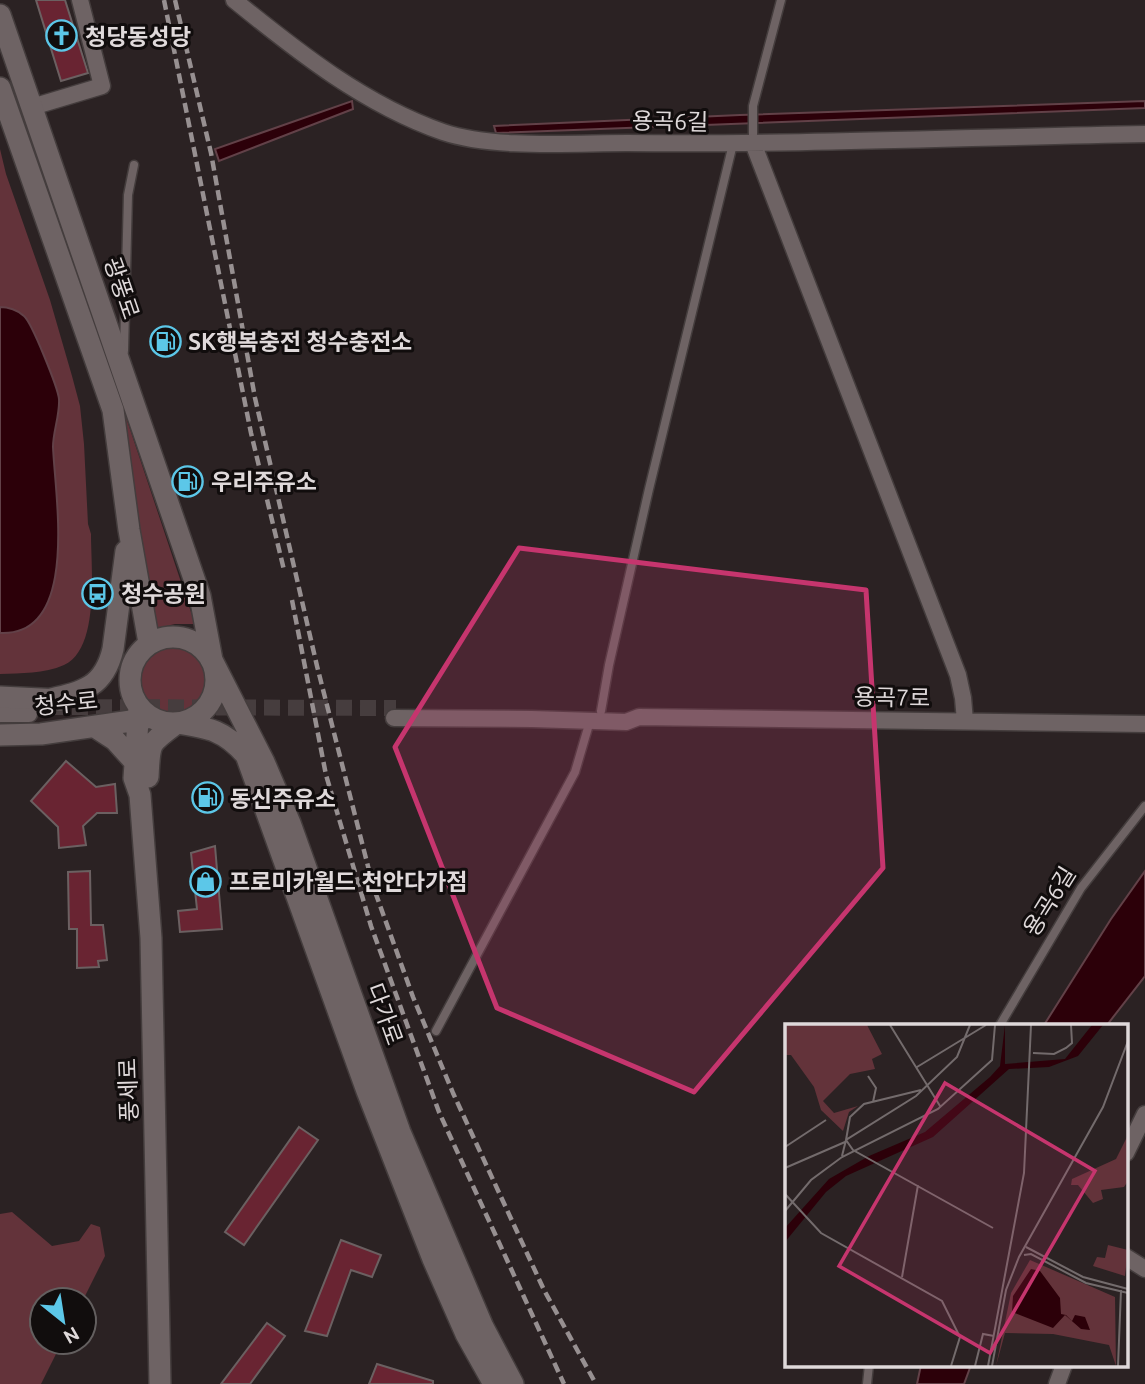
<svg xmlns="http://www.w3.org/2000/svg" width="1145" height="1384" font-family="Ubuntu,'Noto Sans KR',sans-serif">
<style>
.green{fill:#63333a}
.water{fill:#2c0009;stroke:#624148;stroke-width:2}
.building{fill:#692432;stroke:#6b6061;stroke-width:2}
.lines{fill:none;stroke-linecap:round;stroke-linejoin:round}
.street-tunnel{stroke:#463d3e;stroke-width:16;stroke-dasharray:16 8;stroke-linecap:butt}
.lane-casing{stroke:#443d3d;stroke-width:11}
.street-casing{stroke:#443d3d;stroke-width:19}
.secondary-casing{stroke:#443d3d;stroke-width:24}
.lane{stroke:#6e6364;stroke-width:8}
.street{stroke:#6e6364;stroke-width:16}
.secondary{stroke:#6e6364;stroke-width:21}
.rail{stroke:#979091;stroke-width:4.5;stroke-dasharray:10 5;stroke-linecap:butt}
.marked{fill:#c6356e;fill-opacity:0.2;stroke:#c6356e;stroke-width:5;stroke-linejoin:round}
.labels{text-anchor:middle;dominant-baseline:central;stroke-width:6;stroke-linejoin:round;paint-order:stroke}
.poi-label{font-size:23px;font-weight:bold;fill:#dfd9da;stroke:#110d0d;text-anchor:start}
.street-label{font-size:23px;fill:#dfd9da;stroke:#110d0d}
.inset-road{fill:none;stroke:#736b6c;stroke-width:2}
.view{fill:#c6356e;fill-opacity:0.15;stroke:#c6356e;stroke-width:3.5}
.inset-edge{fill:none;stroke:#dfd9da;stroke-width:3.5}
</style>
<rect width="100%" height="100%" fill="#2b2223"/>
<path class="green" d="M0 149 6 174 50 300 72 376 80 406 84 444 88 524 91 534C91 568 100 649 64 665 44 674 21 673 0 674Z
M125 414 195 624H175L153 629Z
M169 645C174 645 181 645 186 646 215 656 215 691 195 708 189 714 178 716 170 719 164 717 154 715 148 711 131 697 133 669 149 654 154 650 163 647 169 645Z
M12 1212 52 1246 79 1241 91 1224 100 1227 105 1256 83 1300H42V1342H62L41 1384H0V1214Z"/>
<path class="water" d="M352 101 353 109 219 161 215 149Z
M1145 101V108L496 133 494 126 740 115Z
M0 307C8 307 18 310 24 316 32 323 58 388 59 399 60 415 53 431 53 447 55 496 80 637 0 633Z
M1145 871V976L1107 1025H1044L1111 919Z
M921 1365H971L964 1384H917Z"/>
<path class="building" d="M36 0H65L88 73 61 81Z
M66 761 96 787 115 784 117 813H97L83 826 86 845 59 848 58 827 31 801Z
M215 846 222 929 180 932 178 911 197 909 191 853Z
M90 871 91 925H103L107 960 98 961 99 967 77 968V929H69L68 872Z
M299 1127 318 1140 244 1245 225 1232Z
M341 1240 381 1255 372 1277 351 1270 327 1336 305 1331Z
M267 1323 285 1336 250 1384H221Z
M377 1364 433 1381V1384H369Z"/>
<g class="lines">
<path class="street-tunnel" d="M48 707 396 708"/>
<defs>
<path id="lane" d="M753 143V106L781 0
M124 351 128 195 134 165
M601 711 609 665 649 489 733 144
M1000 1025 1081 888 1145 806
M436 1031 575 772 590 721
M867 1384 869 1365"/>
<path id="street" d="M234 0C298 52 365 105 443 132 493 149 573 143 627 143 800 145 972 137 1145 134
M32 107 102 86 80 0
M753 143 958 675 963 698 965 721
M0 714H29
M394 718 532 719 626 722 639 717 1145 724
M1126 1153 1145 1114
M1126 1257 1145 1269
M1057 1384 1064 1365"/>
<path id="secondary" d="M0 15 200 596 212 660 264 762 290 823 400 1132 483 1327 513 1384
M0 88 113 410 129 530 149 643
M130 680a43 43 0 1 1 86 0a43 43 0 1 1-86 0Z
M0 697 61 700
M47 700C82 692 104 688 113 649L126 551
M139 707 134 778 140 795 151 938 160 1384
M177 723C209 728 224 730 246 755L367 1091 433 1259 466 1334 494 1384
M95 727 115 740 134 761
M0 735 41 734 138 720 150 717
M148 777C150 741 148 745 177 723"/>
</defs>
<use href="#lane" class="lane-casing"/>
<use href="#street" class="street-casing"/>
<use href="#secondary" class="secondary-casing"/>
<use href="#lane" class="lane"/>
<use href="#street" class="street"/>
<use href="#secondary" class="secondary"/>
<path class="rail" d="M164 0 251 433 284 570
M175 0 211 153 255 398 317 666 373 886 413 997 453 1093 544 1290 596 1384
M292 600 326 775 371 926 439 1112 564 1384"/>
</g>
<path class="marked" d="M519 548 866 590 883 868 694 1092 497 1008 395 747Z"/>
<defs>
<symbol id="church-ring" viewBox="-11 -11 22 22"><circle r="9.5" fill="#110d0d" stroke="#5cc7e8" stroke-width="1.5"/><path d="M-1.2-6h2.4v3.5h3.3v2.4h-3.3V6h-2.4V-.1h-3.3v-2.4h3.3Z" fill="#5cc7e8"/></symbol>
<symbol id="fuel-ring" viewBox="-11 -11 22 22"><circle r="9.5" fill="#110d0d" stroke="#5cc7e8" stroke-width="1.5"/><path d="M-5.5-6h7V0h2V4h1.3V-2.5L3-4.5l.8-.8L6-3V5H2.5V1h-1V6h-7ZM-4.2-4.7v3.2H.2V-4.7Z" fill="#5cc7e8"/></symbol>
<symbol id="bus-ring" viewBox="-11 -11 22 22"><circle r="9.5" fill="#110d0d" stroke="#5cc7e8" stroke-width="1.5"/><path d="M-5-6H5V4H4V6H2V4H-2V6H-4V4H-5ZM-3.5-4V0h7V-4ZM-3.5 1.2v1.5H-2V1.2ZM2 1.2v1.5H3.5V1.2Z" fill="#5cc7e8"/></symbol>
<symbol id="shop-ring" viewBox="-11 -11 22 22"><circle r="9.5" fill="#110d0d" stroke="#5cc7e8" stroke-width="1.5"/><path d="M-5-2.5h2.3a2.7 3.5 0 0 1 5.4 0H5L5.5 6h-11ZM-1.5-2.5h3a1.5 2.3 0 0 0-3 0Z" fill="#5cc7e8"/></symbol>
</defs>
<g fill-rule="evenodd">
<use href="#church-ring" x="44" y="18" width="35" height="35"/>
<use href="#fuel-ring" x="148" y="324" width="35" height="35"/>
<use href="#fuel-ring" x="170" y="464" width="35" height="35"/>
<use href="#bus-ring" x="80" y="576" width="35" height="35"/>
<use href="#fuel-ring" x="190" y="780" width="35" height="35"/>
<use href="#shop-ring" x="188" y="864" width="35" height="35"/>
</g>
<g class="labels">
<g class="poi-label">
<text x="85" y="36">청당동성당</text>
<text x="188" y="341">SK행복충전 청수충전소</text>
<text x="211" y="481">우리주유소</text>
<text x="121" y="593">청수공원</text>
<text x="230" y="798">동신주유소</text>
<text x="229" y="881">프로미카월드 천안다가점</text>
</g>
<g class="street-label">
<text transform="translate(670 121) rotate(1)">용곡6길</text>
<text transform="translate(122 288) rotate(71)">광풍로</text>
<text transform="translate(892 697) rotate(1)">용곡7로</text>
<text transform="translate(66 703) rotate(-6)">청수로</text>
<text transform="translate(1049 901) rotate(-58)">용곡6길</text>
<text transform="translate(385 1014) rotate(70)">다가로</text>
<text transform="translate(128 1090) rotate(-92)">풍세로</text>
</g>
</g>
<g transform="translate(785 1024)">
<rect width="343" height="343" fill="#2b2223"/>
<path d="M0 1H82L97 30 87 35 90 45 65 50 38 77 49 89 73 82 64 88 58 107 36 86 29 63 6 31H0ZM343 111V157L339 163 316 166 318 175 308 179 293 161H286L287 155 331 135ZM323 221 343 226 340 252 308 242 312 233 320 234ZM245 236 330 273 331 342 324 321 268 310 220 309 211 342 226 269Z" fill="#63333a"/>
<path d="M220 1V40L280 35 307 1H318L293 32 264 43 224 45 148 113 61 152 41 168 0 218V204L44 155 84 132 140 108 205 53 215 42ZM246 245 255 247 275 274 276 290 281 291 287 297 290 291 300 293 305 306 296 305 280 291 268 304 227 288 228 272Z" fill="#2c0009"/>
<path class="inset-road" d="M105 1 155 82M248 29 269 30 281 24 287 19 286 1M132 43 201 1M83 52 91 64 88 78M136 66 79 80 65 93 61 116 68 126 208 204M0 123 41 96M57 132 61 116 131 72 172 33 185 1M0 144 60 118M0 170 36 209 157 277 175 313 166 342M0 187 26 156 57 133 153 85 207 36 210 1M241 223 298 253 343 265M239 231 246 230 301 259 343 269M117 253 133 161M190 342 198 310 209 312M203 342 239 149 246 1M207 342 221 266 234 233 318 83 343 17M333 342 336 266"/>
<path class="view" d="M160 59 310 147 205 329 54 242Z"/>
<rect width="343" height="343" class="inset-edge"/>
</g>
<g transform="translate(63 1321) rotate(150)"><circle r="33" fill="#110d0d" stroke="#635f5f" stroke-width="2"/>
<path d="M0-5L12 26L0 18L-12 26Z" fill="#5cc7e8"/>
<text y="-10" font-size="19" font-weight="bold" text-anchor="middle" fill="#dfd9da">N</text>
</g>
</svg>
